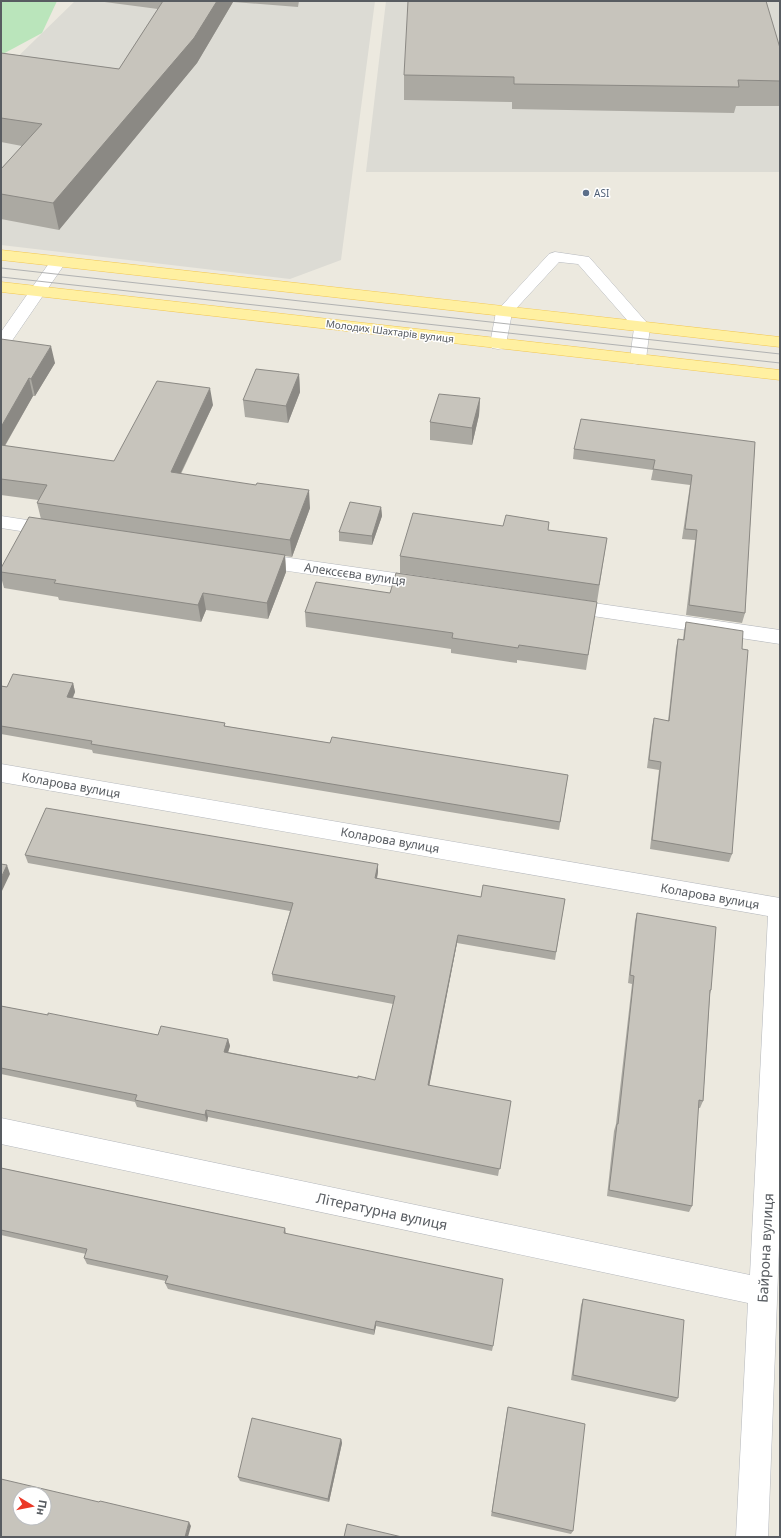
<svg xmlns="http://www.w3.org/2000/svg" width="781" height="1538" font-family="'Noto Sans',sans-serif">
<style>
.industrial{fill:#dcdbd4}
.green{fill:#bae5bb}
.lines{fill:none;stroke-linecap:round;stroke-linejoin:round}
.minor-casing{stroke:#b5b8bd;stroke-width:1}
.major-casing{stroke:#f3c751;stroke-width:1}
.minor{fill:#fff;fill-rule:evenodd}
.major{fill:#fff0a1;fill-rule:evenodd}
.tram{stroke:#b1b2b2;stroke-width:1}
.wall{fill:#aba9a2}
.shaded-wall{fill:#8b8984}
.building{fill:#c7c4bc;stroke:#8b8984;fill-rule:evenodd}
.service-dot{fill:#5c6f8a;stroke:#fff;stroke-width:1.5}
.labels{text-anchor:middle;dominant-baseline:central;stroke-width:3;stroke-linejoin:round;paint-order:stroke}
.far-service-label{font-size:10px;fill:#4e5e75;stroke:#fff;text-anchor:start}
.far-street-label{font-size:10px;fill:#585c61;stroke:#fff}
.street-label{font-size:12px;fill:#585c61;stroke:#fff}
.near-street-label{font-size:14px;fill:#585c61;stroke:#fff}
</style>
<rect width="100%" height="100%" fill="#ece9df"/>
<path class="industrial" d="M75 1H375L341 260 290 279 1 245V73Z
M386 1H780V172H366Z"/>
<path class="green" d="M1 1H57L42 33 1 55Z"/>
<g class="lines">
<defs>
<path id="minor" d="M555 252 589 257 648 324 650 327 646 359 644 363 638 364 632 363 630 359 634 328 578 264 559 262 512 313 506 344 504 348 498 349 492 348 490 344 496 312 549 254Z
M58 257 64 259 66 262 7 348 1 349V332L52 259Z
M1 516 53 524 60 525 63 530 60 535 53 536 1 528Z
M255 553 423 577 430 579 433 584 430 589 423 591 248 565 245 560 248 555Z
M566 599 780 630V644L559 611 556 606 559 601Z
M1 764 780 898V1221L768 1537H736L748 1303 1 1144V1118L750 1275 768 916 1 782Z"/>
<path id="major" d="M1 250 780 337V347L1 260Z
M1 282 780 370V380L1 292Z"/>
</defs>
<use href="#minor" class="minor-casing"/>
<use href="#major" class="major-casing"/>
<use href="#minor" class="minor"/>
<use href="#major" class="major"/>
<path class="tram" d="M1 268 780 354
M1 277 780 363"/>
</g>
<path class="wall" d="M97 1H299L298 7 233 2 197 63 59 230 1 219V169L22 146 1 142V53L119 69 158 9Z
M780 48V106H736L734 113 512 109V102L404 100V75Z
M1 339 55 363 35 396H33L5 446 114 461 213 405 181 474 310 508 292 557 285 556 286 572 268 619 206 610 201 622 59 600 58 597 4 588 1 577V568L41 519 37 503 38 500 1 495Z
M299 374 300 392 288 423 245 417 243 400Z
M480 398 479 415 472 445 430 440V422Z
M755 442 745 613 742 623 686 615 695 540 682 539 690 485 651 480 653 470 573 459 574 449Z
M381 507 382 516 372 545 339 541V532Z
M549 522 548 530 607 538 597 602 400 573V556L503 526Z
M390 593 597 602 586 670 517 660V663L451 653V649L306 627 305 612Z
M686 622 742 649 732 854 729 862 650 849 659 770 647 768 652 727 654 718 668 721 676 648 678 639 683 640 684 631Z
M73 683 75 692 73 698 225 723V726L330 743 568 775 559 830 93 753 92 750 1 734V686L7 687Z
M25 855 378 864V872L377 879 481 897 565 899 555 960 457 943 429 1086 511 1101 498 1176 208 1117 207 1122 137 1107 135 1102 1 1074V1006L48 1015 158 1035 228 1039 230 1046 228 1052 358 1078 375 1080 393 1004 273 981 272 974 290 911 28 863Z
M637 913 711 990 710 994 703 1101 700 1108H698L692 1206 689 1212 607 1196 614 1131 616 1124 632 984 628 983 635 921Z
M1 1168 285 1228 286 1233 493 1346 492 1351 376 1326 374 1335 168 1289 165 1283 166 1281 87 1264 84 1258 86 1254 1 1235Z
M583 1299 678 1398 675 1402 571 1380 581 1305Z
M508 1407 573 1531 571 1534 491 1516 507 1411Z
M341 1439 342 1443 329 1502 240 1481 238 1477Z"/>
<path class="shaded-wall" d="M217 1H233V2L197 63 59 230 53 203Z
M51 346 55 363 35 396 31 379Z
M299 374 300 392 288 423 286 406Z
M29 378 33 396 1 452V427Z
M210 388 213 405 173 489 171 472Z
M480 398 479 415 472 445V428Z
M309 490 310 508 292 557 290 540Z
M381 507 382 516 372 545V536Z
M285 555 286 572 268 619 267 603Z
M203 593 206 610 201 622 198 605Z
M73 683 75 692 69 705 67 697Z
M378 864V872L375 886V878Z
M7 865 10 874 1 893V878Z
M458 935 457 943 428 1092V1085Z
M228 1039 230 1046 226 1059 224 1052Z
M206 1110 208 1117 207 1122 205 1115Z
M376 1321V1326L374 1335V1330Z
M341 1439 342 1443 329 1502 328 1499Z
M189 1522 191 1526 188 1537H185Z"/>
<path class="building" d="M163 1H217L194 38 53 203 1 194V169L42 124 1 118V53L119 69Z
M408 1H766L780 48V81L738 80 739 87 514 84V77L404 75Z
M1 339 51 346 31 379 29 378 1 427Z
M256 369 299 374 286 406 243 400Z
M157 381 210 388 171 472 256 485 257 483 309 490 290 540 37 503 47 485 1 479V445L114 461Z
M439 394 480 398 472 428 430 422Z
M581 419 755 442 745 613 689 605 697 530 685 529 692 475 653 469 655 460 574 449Z
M350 502 381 507 372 536 339 532Z
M413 513 503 526 506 515 549 522 548 530 607 538 599 585 400 556Z
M29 517 285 555 267 603 203 593 198 605 54 583 56 580 1 572V568Z
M396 573 597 602 588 655 519 645 518 648 452 638 453 633 305 612 316 582 390 593Z
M686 622 743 631 742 649 748 650 732 854 652 840 661 762 649 760 654 718 669 721 678 639 684 640Z
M13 674 73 683 67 697 225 723 224 726 330 743 332 737 568 775 560 822 91 744 92 741 1 726V686L7 687Z
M46 808 378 864 375 878 481 897 483 885 565 899 556 952 458 935 428 1085 511 1101 500 1169 206 1110 205 1115 135 1100 137 1095 1 1068V1006L48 1015V1013L158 1035 161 1026 228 1039 224 1052 358 1078V1076L375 1080 395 996 272 974 293 903 25 855Z
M1 864 7 865 1 878Z
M637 913 716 927 711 990H710L703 1101 699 1100 692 1206 609 1190 617 1124H618L634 976 630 975Z
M1 1168 285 1228 284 1233 503 1279 493 1346 376 1321 374 1330 165 1283 168 1276 84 1258 87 1249 1 1230Z
M583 1299 684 1320 678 1398 573 1375Z
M508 1407 585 1424 573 1531 492 1512Z
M252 1418 341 1439 328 1499 238 1477Z
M1 1479 99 1502 100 1501 189 1522 185 1537H1ZM20 1494H44V1518H20Z
M347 1524 402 1537H344Z"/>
<circle class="service-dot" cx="586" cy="193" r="4"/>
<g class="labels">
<g class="far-service-label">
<text x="594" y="193">ASI</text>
</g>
<g class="far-street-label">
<text transform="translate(390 331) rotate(7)">Молодих Шахтарів вулиця</text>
</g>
<g class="street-label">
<text transform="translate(355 574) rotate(8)">Алексєєва вулиця</text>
<text transform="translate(71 785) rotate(10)">Коларова вулиця</text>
<text transform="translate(390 840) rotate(10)">Коларова вулиця</text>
<text transform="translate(710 896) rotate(10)">Коларова вулиця</text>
</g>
<g class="near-street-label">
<text transform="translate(382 1211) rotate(12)">Літературна вулиця</text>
<text transform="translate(765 1248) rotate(-87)">Байрона вулиця</text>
</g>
</g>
<rect width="781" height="1538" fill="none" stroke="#585c61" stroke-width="4"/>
<g transform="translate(32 1506) rotate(100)"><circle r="19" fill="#ffffff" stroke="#bcbec0"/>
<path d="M0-3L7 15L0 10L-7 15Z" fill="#eb3726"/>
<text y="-6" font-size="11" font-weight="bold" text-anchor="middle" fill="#585c61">Пн</text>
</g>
</svg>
